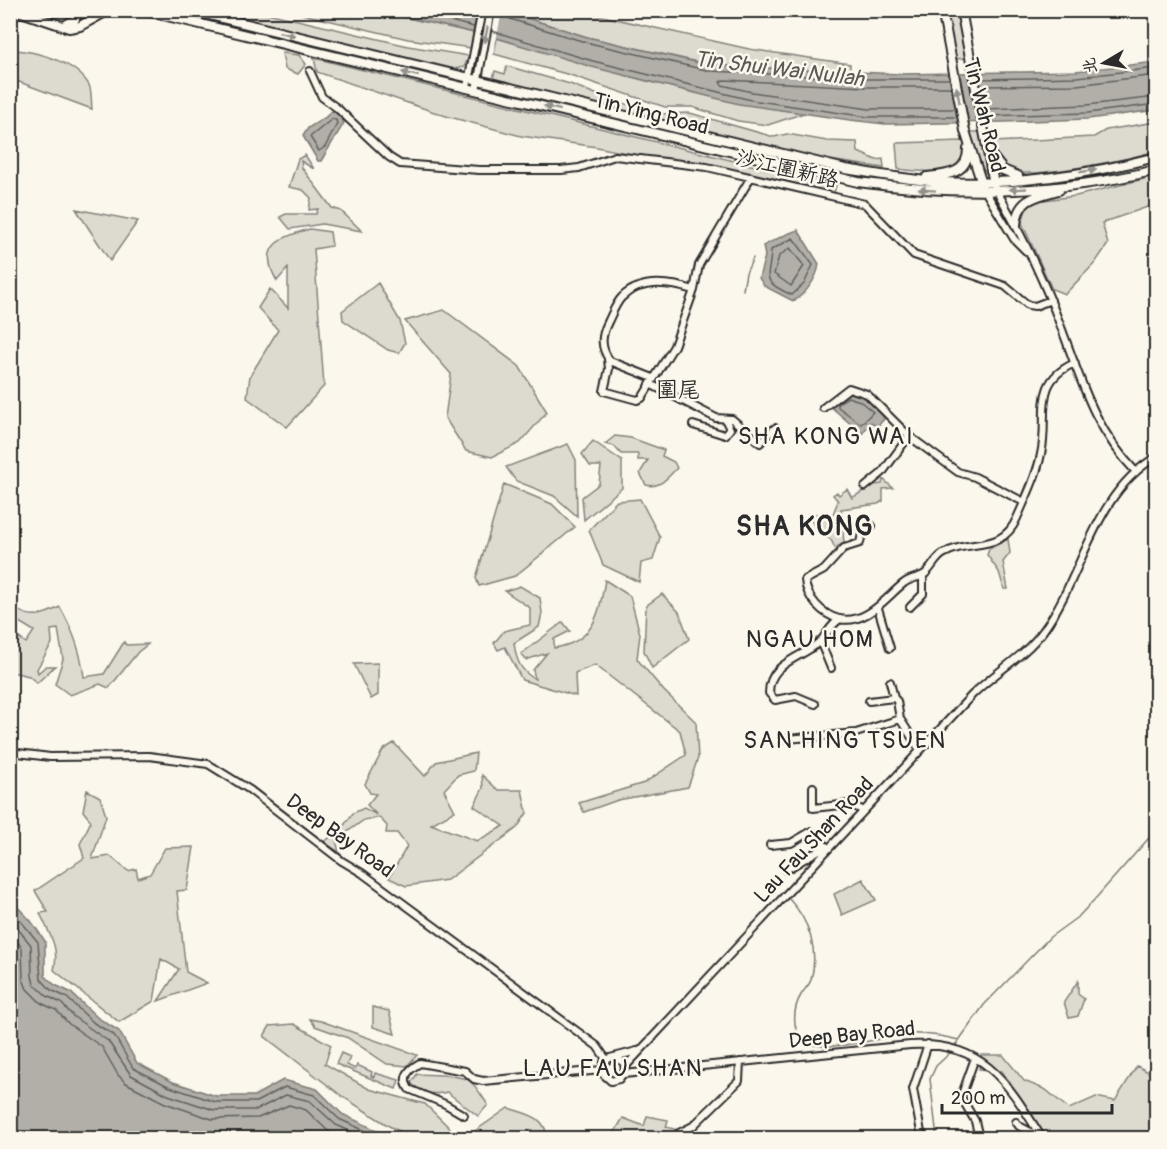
<svg xmlns="http://www.w3.org/2000/svg" width="1167" height="1149" font-family="Pangolin,'LXGW WenKai TC',sans-serif">
<style>
.green{fill:#dddad0;stroke:#84827e;stroke-width:1.5}
.water{fill:#b1afa7;stroke:#7b7a75;stroke-width:1.5}
.pier{fill:#fbf7ec}
.lines{fill:none;stroke-linecap:round;stroke-linejoin:round}
.shore{stroke:#61605d;stroke-width:1.5}
.stream{stroke:#7b7a75;stroke-width:1.5}
.minor-casing{stroke:#2b2b2b;stroke-width:10}
.major-casing{stroke:#2b2b2b;stroke-width:12}
.minor{stroke:#fbf7ec;stroke-width:6}
.major{stroke:#fbf7ec;stroke-width:8}
.oneway{fill:#93918c}
.labels{text-anchor:middle;dominant-baseline:central;stroke-width:5;stroke-linejoin:round;paint-order:stroke}
.street-label{font-size:21px;fill:#2b2b2b;stroke:#fbf7ec}
.water-label{font-size:22px;font-style:italic;fill:#5a5956;stroke:#fbf7ec}
.neighbourhood-label{font-size:22px;fill:#2b2b2b;stroke:#fbf7ec}
.quarter-label{font-size:24px;letter-spacing:1.5px;fill:#2b2b2b;stroke:#fbf7ec}
.district-label{font-size:27px;font-weight:bold;letter-spacing:1.5px;fill:#2b2b2b;stroke:#fbf7ec}
</style>
<rect width="100%" height="100%" fill="#fbf7ec"/>
<filter id="ink" filterUnits="userSpaceOnUse"><feTurbulence type="fractalNoise" baseFrequency=".0167" numOctaves="2"/><feDisplacementMap in="SourceGraphic" scale="12" xChannelSelector="R" yChannelSelector="G"/><feConvolveMatrix kernelMatrix="1 2 1 2 8 2 1 2 1" color-interpolation-filters="sRGB"/></filter>
<g filter="url(#ink)">
<path class="green" d="M213 11H259L408 46 469 56 464 67 449 70Z
M289 11H377L474 33 471 48 408 39Z
M505 11H580L749 49 850 64V73L711 65 587 37Z
M945 11H957L967 58 955 59Z
M497 38C598 68 699 99 804 113L768 125 738 121 692 107H665L570 75 494 54Z
M10 50C35 50 76 62 89 85 92 91 91 102 92 109L11 79Z
M282 53 299 55 306 64 298 74 285 69Z
M314 58 791 175 792 171 837 182 834 193 707 165 669 162 597 147 521 136 446 116 317 72Z
M507 66 570 84 611 100 664 114 690 113 774 137 787 134 827 141 857 142 858 152 876 160 883 159 884 168 816 158 493 79 495 71 505 74Z
M1156 122V151C1132 158 1027 181 1008 170 998 164 996 152 993 142L1094 137 1106 130Z
M970 132H981L986 173 979 165Z
M964 141 966 147 961 166C939 173 920 172 898 169L896 143Z
M305 155 314 169 301 161 302 168 332 208 341 211 362 231 322 224 290 229 280 217 286 214H316L318 209 309 210 311 198 303 190 289 187 298 159Z
M1156 176V204L1102 223 1108 244 1095 263 1065 294 1052 289 1022 223 1027 206 1036 201 1076 196Z
M76 209 138 221 110 261Z
M310 229 330 232 332 246 314 249 324 386 287 427 247 398 250 376 278 330 258 308 270 289 288 308V268L277 281C257 247 279 237 310 229Z
M378 283 400 321 405 343 399 353 388 350 343 320 342 311Z
M444 310 519 366 547 412 520 443 492 457 466 451 445 418 451 374 405 321Z
M615 436 631 438 664 450 662 456 674 462 677 468C668 477 660 489 646 485L640 473 648 460H638V454H621L614 446 605 444Z
M593 441 622 461V488L584 520 582 497 599 484 601 466H590L582 454Z
M568 444 576 460 577 516 554 496 516 481 506 467Z
M883 479 893 488 883 489V501L878 504 841 509 844 543 835 548 831 540 816 530 808 514H833L838 501 833 495 837 492 839 495 847 489 852 498 873 485 882 484Z
M504 484 552 504 575 527 515 576 479 586 476 578Z
M640 499 660 537 653 560 641 563 639 582 603 565 589 530 617 501Z
M1008 539 1010 553 1003 562 1008 589H1004L999 572 987 555 989 549Z
M605 580 630 596 640 634 637 659 664 691 696 722 698 758 688 787 618 800 584 812 579 803 644 783 686 755 680 731 595 665 575 673 576 696 522 680 505 647 498 650 494 643 504 631 530 625V608L505 591 520 586 540 598 542 613 539 627 514 643C516 659 520 671 535 679L533 670 547 653 526 660 521 654 563 622 570 631 554 639V648C594 642 599 615 605 580Z
M662 594 679 612 689 639 652 668 644 651 646 606Z
M60 607C73 630 81 651 84 677L104 674 124 642 126 645 148 644 138 652 109 688 100 684 70 695 55 684 63 659 58 629 51 630 52 643 37 669 38 673 46 666H55L37 683 29 676 11 672V632L26 643 34 631 11 617V612L16 609C32 620 44 615 60 607Z
M378 663V695L371 699 354 664Z
M394 743 425 776 436 762 476 753 474 771 458 775 444 790 455 811 431 824 477 841 504 826 474 806 483 788 482 775 498 790H522L527 813 517 828 447 880 406 886 389 878 407 846 397 833H386L387 826 379 817 364 820 336 840 339 852 323 842 339 832 353 813 364 808 377 815 367 805 376 794 370 793 365 784 383 750Z
M87 790 100 797 106 816 92 859 110 856 128 871 136 869 138 878 150 874 165 848 194 847 187 890 177 891 186 972 207 983 158 1001 179 969 161 959 154 1001 119 1022 54 970C60 947 49 934 40 913L48 912 35 891 84 858 80 844 91 821 83 811Z
M863 879 876 900 842 915 834 894Z
M1078 981V994L1084 999 1078 1016 1069 1018 1064 1002Z
M373 1007 389 1011 395 1034 373 1027Z
M310 1019 321 1021 417 1055 407 1066 387 1064 348 1038 315 1026Z
M294 1024 331 1045 325 1064 369 1089 425 1104 460 1138H414L389 1126 343 1097 264 1036 270 1026Z
M341 1053 350 1057 347 1065 355 1069 357 1065 372 1072 371 1076 374 1077 375 1073 399 1080 396 1089 336 1064Z
M981 1055H1003L1024 1081 1046 1090 1069 1109 1096 1097 1115 1101 1137 1066 1156 1076V1138H1047L1002 1071 979 1069Z
M417 1074C430 1075 460 1074 470 1081 477 1087 483 1098 488 1105L478 1116 447 1092C434 1096 420 1092 411 1083Z
M508 1108C526 1114 546 1116 547 1138H465Z
M647 1116 668 1120 666 1127 678 1130 674 1138H611L623 1118 644 1126Z"/>
<path class="water" d="M377 11H505L587 37 700 63 724 66 901 74 1076 71 1156 62V110L1088 119 1004 122 885 124 850 120 739 104 592 67 497 38Z
M336 111 344 123 321 161H318L303 136 308 128 326 117 330 112Z
M798 230 819 264C817 279 805 295 793 301L764 286 759 278 765 256 763 246C775 240 785 234 798 230Z
M849 391 868 399 883 416 884 419 877 427 871 422 862 434 829 405Z
M11 900 31 921 45 941V976L55 985 70 992 98 1018 119 1031 137 1063 173 1082 216 1096H254L283 1080 317 1089 342 1114 393 1138H11Z"/>
<path class="pier" d="M478 11H502L496 41 473 36Z"/>
<g class="lines">
<path class="shore" d="M405 10 474 27
M506 10 510 19 585 42 710 71 867 79H950
M492 31 593 61 751 100 868 117H957
M979 79 1077 77 1156 68
M981 86 1077 85 1156 75
M951 87H866L724 80 720 82 722 85 752 92 869 109H956
M985 109 1087 105 1156 97
M986 116 1088 113 1156 104
M332 119 336 120 337 124 325 147 319 151 310 137Z
M793 238 813 265 804 284 792 295C757 280 771 277 771 250Z
M790 248 804 266 791 286 774 274 779 256Z
M848 397 860 401 873 412 861 424 838 407V403Z
M10 908 38 942 41 979 51 990 66 997 94 1023 114 1035 133 1068 170 1087 216 1102H256L285 1087 314 1095 339 1119 381 1138
M10 919 31 945 32 976 34 984 47 996 61 1003 74 1017 108 1041 131 1075 168 1095 214 1110H256L286 1095 310 1101 336 1125 366 1138
M10 932 22 948 23 979 27 989 41 1003 56 1010 69 1024 102 1047 118 1075 126 1083 165 1103 212 1119 258 1118 289 1105 306 1110 329 1132 343 1138"/>
<path class="stream" d="M743 290 746 273 753 258
M789 899C809 920 819 950 811 980 809 986 804 989 801 995 793 1008 791 1031 804 1041 822 1055 885 1036 908 1034 926 1033 942 1036 959 1040
M955 1046 984 1005 1050 937 1079 916 1095 899 1156 830
M937 1138 930 1079 936 1066 951 1052"/>
<defs>
<path id="minor" d="M310 71 322 97 337 108 389 157 400 164 479 170H561L579 168 615 156 707 167 865 204 914 255 1005 286 1028 305 1035 306 1051 300
M467 87 482 10
M476 90 491 10
M985 191 1014 239 1026 251
M997 191C1019 230 1040 272 1056 314 1080 374 1090 424 1136 472
M608 359 609 369 604 391 637 400 642 398 674 346 694 290 699 265 751 177
M653 378 610 361C600 347 601 336 608 322 612 314 616 303 622 297 642 278 671 283 694 290
M650 384 716 418 732 419 760 443 775 428
M823 408 849 388 867 394 909 436 958 472 975 477 1022 501
M693 425 725 435 730 429 726 421
M865 487 882 473 909 436
M872 526 863 529 860 543 844 548 824 570 805 580C806 598 823 615 839 619 867 625 886 597 904 583 910 578 919 578 925 574 932 568 935 559 943 554 969 538 1002 554 1017 518 1026 498 1037 475 1041 454 1050 417 1030 382 1075 363
M910 607 923 594V575
M878 608 890 648
M820 641 831 668
M890 682 894 698
M869 701 894 698 897 701 900 719
M815 704 796 696 775 700 769 693C769 663 800 659 818 643 828 635 828 627 840 619
M787 739 856 733 900 719 920 750
M10 752 50 757 149 756 208 764 250 790 342 861 362 873 597 1046 606 1059
M813 787V808L850 804 864 811
M770 845 791 843 810 832 821 837 824 845
M786 870 826 846
M617 1058 624 1063 625 1071 619 1079 611 1081 602 1073 604 1062 610 1058 637 1051
M975 1058 961 1097 975 1121 979 1138
M625 1067 972 695C995 672 1024 657 1043 631 1084 575 1092 495 1156 457
M624 1074 910 1045C984 1041 1007 1082 1042 1138
M464 1115 445 1104 409 1089C401 1077 409 1069 420 1063L465 1071 474 1079 483 1081 602 1070
M1016 1122 1019 1126 1040 1137
M677 1138 679 1133 693 1126 739 1081 740 1062
M922 1138 913 1089 928 1044"/>
<path id="major" d="M15 10 69 28 80 26 109 10
M142 10 858 182C957 196 1059 194 1156 170
M189 10 845 169C877 174 909 180 941 182 1009 186 1091 174 1156 157
M942 10 965 131 982 184
M961 10 994 184
M64 26 75 19 78 10
M991 155 1003 170 1018 176
M927 177C947 175 968 174 968 149
M1016 225C1017 198 1038 196 1059 190"/>
</defs>
<use href="#minor" class="minor-casing"/>
<use href="#major" class="major-casing"/>
<use href="#minor" class="minor"/>
<use href="#major" class="major"/>
</g>
<defs><path id="oneway-solid" d="M-6-.8H1V-3.2L6.5 0L1 3.2V.8H-6Z" transform="scale(1.5)"/></defs>
<g class="oneway">
<use href="#oneway-solid" transform="translate(287 34) rotate(14)"/>
<use href="#oneway-solid" transform="translate(486 35) rotate(101)"/>
<use href="#oneway-solid" transform="translate(410 74) rotate(-167)"/>
<use href="#oneway-solid" transform="translate(958 95) rotate(-101)"/>
<use href="#oneway-solid" transform="translate(552 108) rotate(-166)"/>
<use href="#oneway-solid" transform="translate(1088 171) rotate(-8)"/>
<use href="#oneway-solid" transform="translate(1018 189) rotate(177)"/>
<use href="#oneway-solid" transform="translate(927 190) rotate(-176)"/>
</g>
</g>
<g class="labels">
<g class="street-label">
<text transform="translate(651 114) rotate(14)">Tin Ying Road</text>
<text transform="translate(984 115) rotate(76)">Tin Wah Road</text>
<text transform="translate(787 169) rotate(13)">沙江圍新路</text>
<text transform="translate(340 836) rotate(36)">Deep Bay Road</text>
<text transform="translate(814 840) rotate(-47)">Lau Fau Shan Road</text>
<text transform="translate(852 1035) rotate(-6)">Deep Bay Road</text>
</g>
<g class="water-label">
<text transform="translate(779 69) rotate(7)">Tin Shui Wai Nullah</text>
</g>
<g class="neighbourhood-label">
<text x="678" y="390">圍尾</text>
</g>
<g class="quarter-label">
<text x="826" y="436">SHA KONG WAI</text>
<text x="810" y="639">NGAU HOM</text>
<text x="845" y="740">SAN HING TSUEN</text>
<text x="613" y="1068">LAU FAU SHAN</text>
</g>
<g class="district-label">
<text x="805" y="526">SHA KONG</text>
</g>
</g>
<rect width="1167" height="1149" fill="none" stroke="#fbf7ec" stroke-width="36"/>
<rect x="18" y="18" width="1131" height="1113" fill="none" stroke="#2b2b2b" stroke-width="2" filter="url(#ink)"/>
<g transform="translate(1104 63) rotate(260)" stroke="#fbf7ec" stroke-width="4.5" paint-order="stroke">
<path d="M0-4.5L10 22L0 15L-10 22Z" fill="#2b2b2b"/>
<text y="-9" font-size="16" font-weight="bold" text-anchor="middle" fill="#2b2b2b">北</text>
</g>
<path d="M942 1104v9h170v-9" fill="none" stroke="#2b2b2b" stroke-width="3"/>
<text x="951" y="1104" font-size="18" fill="#2b2b2b" stroke="#fbf7ec" stroke-width="4.5" paint-order="stroke">200 m</text>
</svg>
